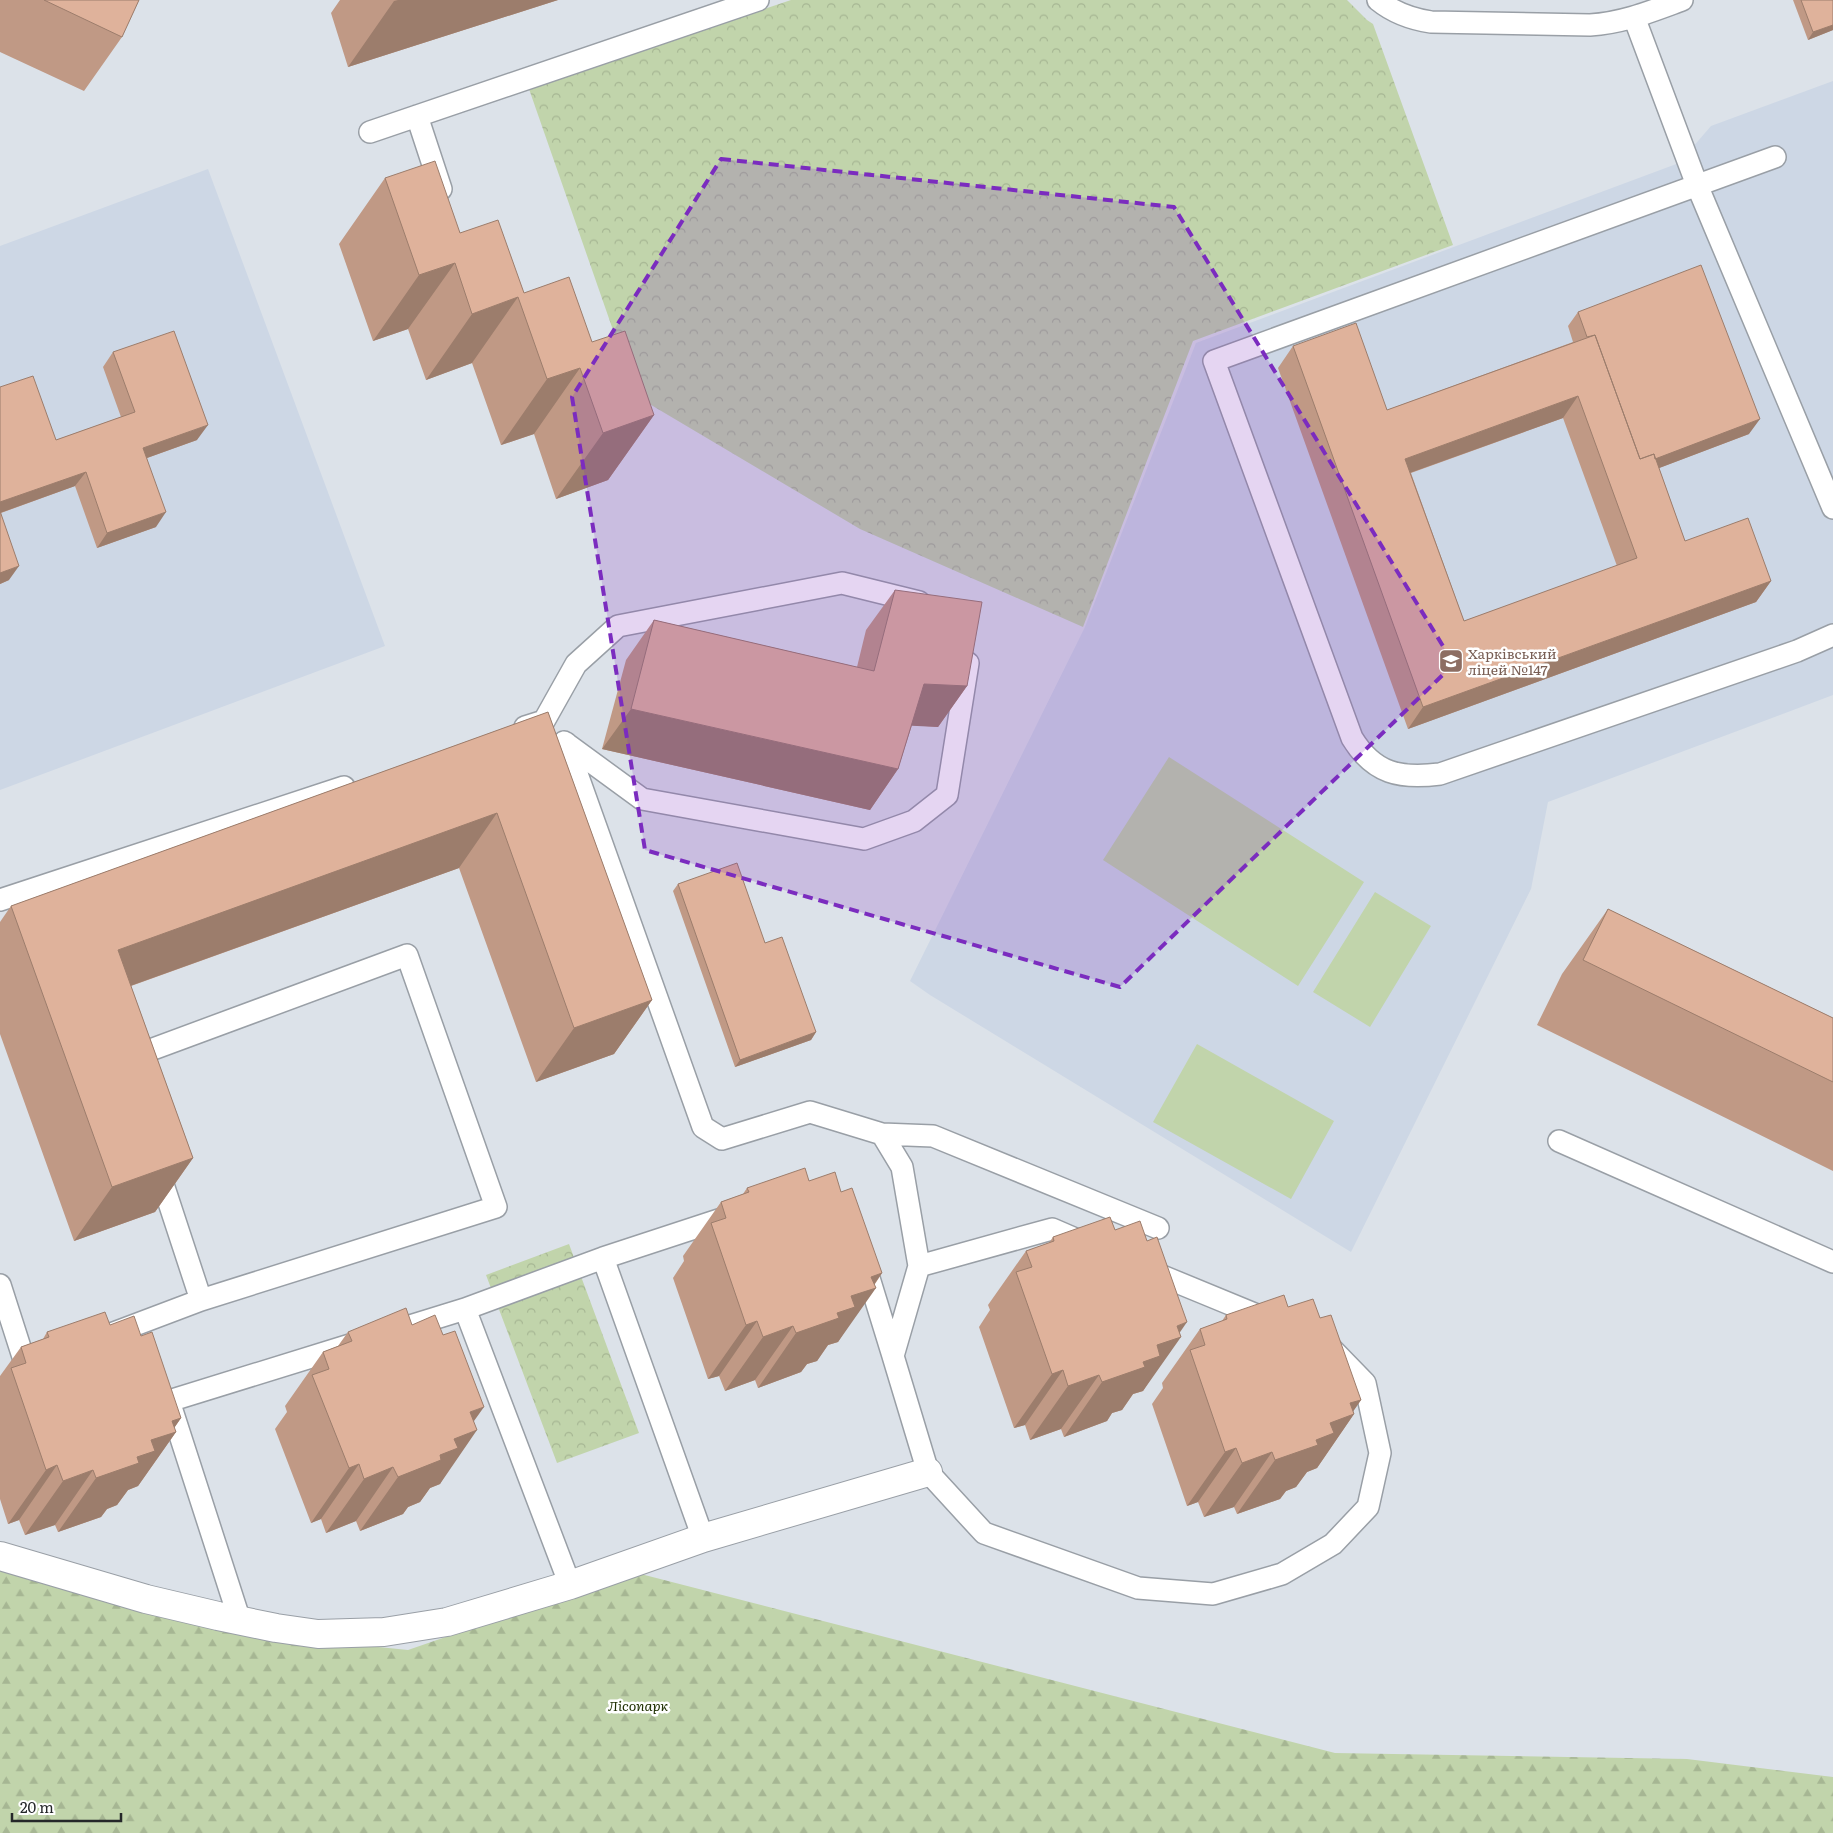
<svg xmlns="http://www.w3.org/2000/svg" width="1833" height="1833" font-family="Literata,serif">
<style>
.built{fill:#cdd7e5}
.forest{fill:url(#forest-firs)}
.park{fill:url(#park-crowns)}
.pitch{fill:#c1d4ab}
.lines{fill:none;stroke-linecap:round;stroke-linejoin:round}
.service-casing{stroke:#999fa6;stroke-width:24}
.minor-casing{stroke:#999fa6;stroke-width:30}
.service{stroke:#fff;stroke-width:21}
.minor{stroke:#fff;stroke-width:28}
.wall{fill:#c09985;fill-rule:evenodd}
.shaded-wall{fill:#9c7d6c}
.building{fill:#dfb29b;stroke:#9c7d6c;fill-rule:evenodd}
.marked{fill:#7b2cbf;fill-opacity:0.2;stroke:#7b2cbf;stroke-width:4;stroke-dasharray:10 6;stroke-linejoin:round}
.labels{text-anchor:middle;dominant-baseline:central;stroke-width:5;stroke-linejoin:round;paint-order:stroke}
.education-label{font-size:14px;fill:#785e54;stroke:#fff;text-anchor:start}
.park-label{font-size:14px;font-style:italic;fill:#1e2f00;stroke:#fff}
</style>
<defs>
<pattern id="forest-firs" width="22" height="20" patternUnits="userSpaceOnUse" patternTransform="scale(1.25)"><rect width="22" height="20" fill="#c1d4ab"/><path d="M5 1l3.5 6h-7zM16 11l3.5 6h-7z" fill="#a6b693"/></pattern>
<pattern id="park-crowns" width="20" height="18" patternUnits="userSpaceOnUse" patternTransform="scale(1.25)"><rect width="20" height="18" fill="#c1d4ab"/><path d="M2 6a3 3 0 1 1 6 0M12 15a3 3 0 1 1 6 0" fill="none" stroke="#a6b693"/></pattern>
</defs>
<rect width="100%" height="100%" fill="#dce2e9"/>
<path class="built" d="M1833 81V695L1548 802 1531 889 1351 1252 930 995 910 981 1085 627 1196 343 1679 163 1711 126Z
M208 169 385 646 0 790V246Z"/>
<path class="forest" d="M0 1565 319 1641 408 1650 633 1572 1335 1753 1687 1759 1833 1777V1833H0Z"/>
<path class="park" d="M791 0H1347L1367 20 1373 24 1453 245 1193 341 1083 627 860 529 636 396 529 89Z
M569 1244 639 1433 557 1463 486 1275Z"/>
<path class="pitch" d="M1169 757 1364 882 1298 986 1103 860Z
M1375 892 1431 926 1370 1027 1313 992Z
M1197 1044 1334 1121 1291 1199 1153 1122Z"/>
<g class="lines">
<defs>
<path id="service" d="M1378 0C1394 13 1411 19 1431 22L1590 25C1623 23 1652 11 1682 0
M1634 17 1697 185 1833 508
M417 116 441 189
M370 132 758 0
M1775 157 1214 361 1352 738C1374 774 1400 779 1440 774L1797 651 1833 635
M525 727 544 721 576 664 618 626 842 583 919 602
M564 742 642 799 864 839 914 821 947 795 968 663
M566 743 703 1127 722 1139 810 1112 882 1134 902 1167 919 1266 893 1356 928 1472 984 1533 1138 1588 1213 1594 1282 1574 1333 1544 1368 1507 1380 1453 1365 1383 1329 1346
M0 900 344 787
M882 1134 933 1136 1158 1228
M1559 1141 1833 1262
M158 1169 201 1300
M603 1258 731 1216
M865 1265 893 1356
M919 1266 1052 1229 1089 1245
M1145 1269 1269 1320
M0 1285 25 1363 37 1360
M410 1326 465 1309
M111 1334 201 1300 496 1207 407 955 126 1059
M570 1585 465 1309 603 1258 703 1538
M240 1621 169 1401 350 1345"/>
<path id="minor" d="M0 1556 146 1599 218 1616 276 1628 318 1634 384 1632 447 1622 570 1585 703 1538 928 1472"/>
</defs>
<use href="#service" class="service-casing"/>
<use href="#minor" class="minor-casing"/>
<use href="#service" class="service"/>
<use href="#minor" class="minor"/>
</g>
<path class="wall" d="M0 0H139L122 37 84 91 0 52Z
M340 0H558L348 67 331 13Z
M1793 0H1833V30L1808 40Z
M385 178 460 233 654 415 608 480 556 499 534 434 501 445 472 363 426 380 408 329 373 341 339 244Z
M1578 312 1749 434 1659 468 1685 541 1771 581 1756 602 1408 729 1278 368 1293 346 1387 410 1573 342 1568 326ZM1563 418 1617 566 1464 621 1411 473Z
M113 352 197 440 147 458 156 527 97 548 75 486 1 513 9 580 0 584V387L56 440 121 417 103 367Z
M895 590 967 686 938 727 912 725 898 769 870 810 602 749 626 660 654 620 857 667 866 630Z
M548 712 652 1000 614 1054 536 1082 459 868 131 986 193 1158 155 1212 74 1241 0 1034V922L11 906Z
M678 884 765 943 816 1032 811 1040 735 1067 673 891Z
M1608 909 1833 1018V1171L1537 1025 1562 974Z
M809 1181 841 1192 882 1273 838 1342 828 1345 817 1361 807 1364 801 1372 758 1388 755 1380 725 1391 719 1376 708 1379 673 1278 684 1261 683 1256 721 1202 743 1194 747 1188Z
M1115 1230 1180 1333 1143 1391 1133 1394 1122 1410 1112 1413 1107 1421 1064 1437 1061 1429 1030 1440 1025 1425 1014 1428 979 1327 990 1310 988 1305 1026 1251 1049 1243 1053 1237Z
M1288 1307 1320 1318 1361 1400 1353 1411 1354 1414 1317 1468 1307 1472 1296 1487 1286 1491 1280 1499 1237 1514 1234 1507 1204 1517 1198 1502 1187 1506 1152 1404 1163 1388 1162 1383 1200 1329 1222 1321 1226 1315Z
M110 1325 141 1336 181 1418 174 1428 176 1432 138 1486 128 1490 117 1505 107 1509 101 1517 58 1532 55 1525 25 1535 19 1520 8 1524 0 1499V1376L21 1347 43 1339 47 1332Z
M412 1325 474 1422 440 1484 430 1488 420 1502 408 1507 403 1514 360 1531 356 1521 326 1533 321 1519 311 1523 275 1429 287 1412 285 1406 323 1352 338 1346 348 1332Z"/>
<path class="shaded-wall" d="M398 0H558L348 67 394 1Z
M1833 25V30L1808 40 1813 32Z
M455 263 408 329 373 341 419 275Z
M518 297 472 363 426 380 472 314Z
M580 368 534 434 501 445 547 379Z
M1578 396 1563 418 1390 480 1405 459Z
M654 415 608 480 556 499 603 433Z
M1760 419 1749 434 1625 481 1635 466Z
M208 425 197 440 133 463 143 448Z
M86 472 75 486 0 513V502Z
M166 512 156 527 97 548 107 533Z
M19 566 9 580 0 584V573Z
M1771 581 1756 602 1408 729 1423 707Z
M924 684 967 686 938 727 896 725Z
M631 709 898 769 870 810 602 749Z
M497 813 459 868 80 1004 118 950Z
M652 1000 614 1054 536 1082 574 1028Z
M816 1032 811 1040 735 1067 740 1060Z
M193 1158 155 1212 74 1241 112 1187Z
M882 1273 871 1289 876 1288 838 1342 828 1345 817 1361 807 1364 801 1372 758 1388 796 1333 837 1313 851 1296 871 1277Z
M757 1321 719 1376 708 1379 746 1325Z
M1187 1322 1176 1338 1181 1337 1143 1391 1133 1394 1122 1410 1112 1413 1107 1421 1064 1437 1102 1382 1143 1362 1157 1345 1177 1326Z
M793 1326 755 1380 725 1391 763 1337Z
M1063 1370 1025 1425 1014 1428 1052 1374Z
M1099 1375 1061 1429 1030 1440 1068 1386Z
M1361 1400 1350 1416 1354 1414 1317 1468 1307 1472 1296 1487 1286 1491 1280 1499 1237 1514 1275 1460 1316 1440 1330 1423 1350 1403Z
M484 1407 464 1435 477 1430 440 1484 430 1488 420 1502 408 1507 403 1514 360 1531 398 1477 470 1412Z
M181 1418 170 1434 176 1432 138 1486 128 1490 117 1505 107 1509 101 1517 58 1532 96 1478 137 1457 151 1440 172 1421Z
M1236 1448 1198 1502 1187 1506 1225 1452Z
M1272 1452 1234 1507 1204 1517 1242 1463Z
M359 1464 321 1519 311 1523 349 1468Z
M57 1465 19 1520 8 1524 46 1470Z
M393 1467 356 1521 326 1533 364 1479Z
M93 1470 55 1525 25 1535 63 1481Z"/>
<path class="building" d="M44 0H139L122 37Z
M1801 0H1833V25L1813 32Z
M435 161 460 233 498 220 524 293 569 277 592 342 625 331 654 415 603 433 580 368 547 379 518 297 472 314 455 263 419 275 385 178Z
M1701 265 1760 419 1655 459 1654 454 1640 459 1595 335 1587 337 1578 312Z
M1356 323 1387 410 1595 335 1640 459 1654 454 1685 541 1748 518 1771 581 1423 707 1293 346ZM1578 396 1637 558 1464 621 1405 459Z
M174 331 208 425 143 448 166 512 107 533 86 472 0 502V387L33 376 56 440 135 412 113 352Z
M0 511 19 566 0 573Z
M895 590 982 602 967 686 924 684 898 769 631 709 654 620 874 671Z
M548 712 652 1000 574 1028 497 813 118 950 193 1158 112 1187 11 906Z
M737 863 765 943 782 937 816 1032 740 1060 678 884Z
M1608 909 1833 1018V1082L1583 960Z
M805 1168 809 1181 835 1172 841 1192 852 1188 882 1273 871 1277 876 1288 851 1296 855 1307 837 1313 839 1318 796 1333 793 1326 763 1337 757 1321 746 1325 711 1223 726 1218 721 1202 749 1192 747 1188Z
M1110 1217 1115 1230 1140 1221 1147 1241 1157 1237 1187 1322 1177 1326 1181 1337 1157 1345 1160 1356 1143 1362 1145 1367 1102 1382 1099 1375 1068 1386 1063 1370 1052 1374 1016 1272 1032 1267 1026 1251 1054 1241 1053 1237Z
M1284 1295 1288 1307 1313 1299 1320 1318 1331 1315 1361 1400 1350 1403 1354 1414 1330 1423 1334 1433 1316 1440 1318 1445 1275 1460 1272 1452 1242 1463 1236 1448 1225 1452 1190 1350 1205 1345 1200 1329 1227 1319 1226 1315Z
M406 1308 412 1325 435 1315 443 1335 455 1331 484 1407 470 1412 477 1430 454 1439 458 1448 440 1455 441 1460 398 1477 393 1467 364 1479 359 1464 349 1468 312 1375 329 1369 323 1352 352 1341 348 1332Z
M105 1312 110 1325 134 1316 141 1336 152 1332 181 1418 172 1421 176 1432 151 1440 155 1451 137 1457 139 1463 96 1478 93 1470 63 1481 57 1465 46 1470 11 1368 26 1363 21 1347 49 1337 47 1332Z"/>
<path class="marked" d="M721 159 1174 207 1454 664 1120 987 645 850 572 397Z"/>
<defs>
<symbol id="school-square" viewBox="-11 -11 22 22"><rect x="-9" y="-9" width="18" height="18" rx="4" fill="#8d6e63" stroke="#fff"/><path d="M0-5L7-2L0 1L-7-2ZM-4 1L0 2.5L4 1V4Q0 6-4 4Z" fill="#fff"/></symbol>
</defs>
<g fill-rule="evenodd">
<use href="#school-square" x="1437" y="647" width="28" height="28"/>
</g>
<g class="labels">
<g class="education-label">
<text x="1468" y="653">Харківський<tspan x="1468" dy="16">ліцей №147</tspan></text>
</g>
<g class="park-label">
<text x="638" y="1705">Лісопарк</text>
</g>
</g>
<path d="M12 1813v8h109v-8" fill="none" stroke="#25272a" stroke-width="2.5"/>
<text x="20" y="1813" font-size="15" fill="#25272a" stroke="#ffffff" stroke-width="4" paint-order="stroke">20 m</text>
</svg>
